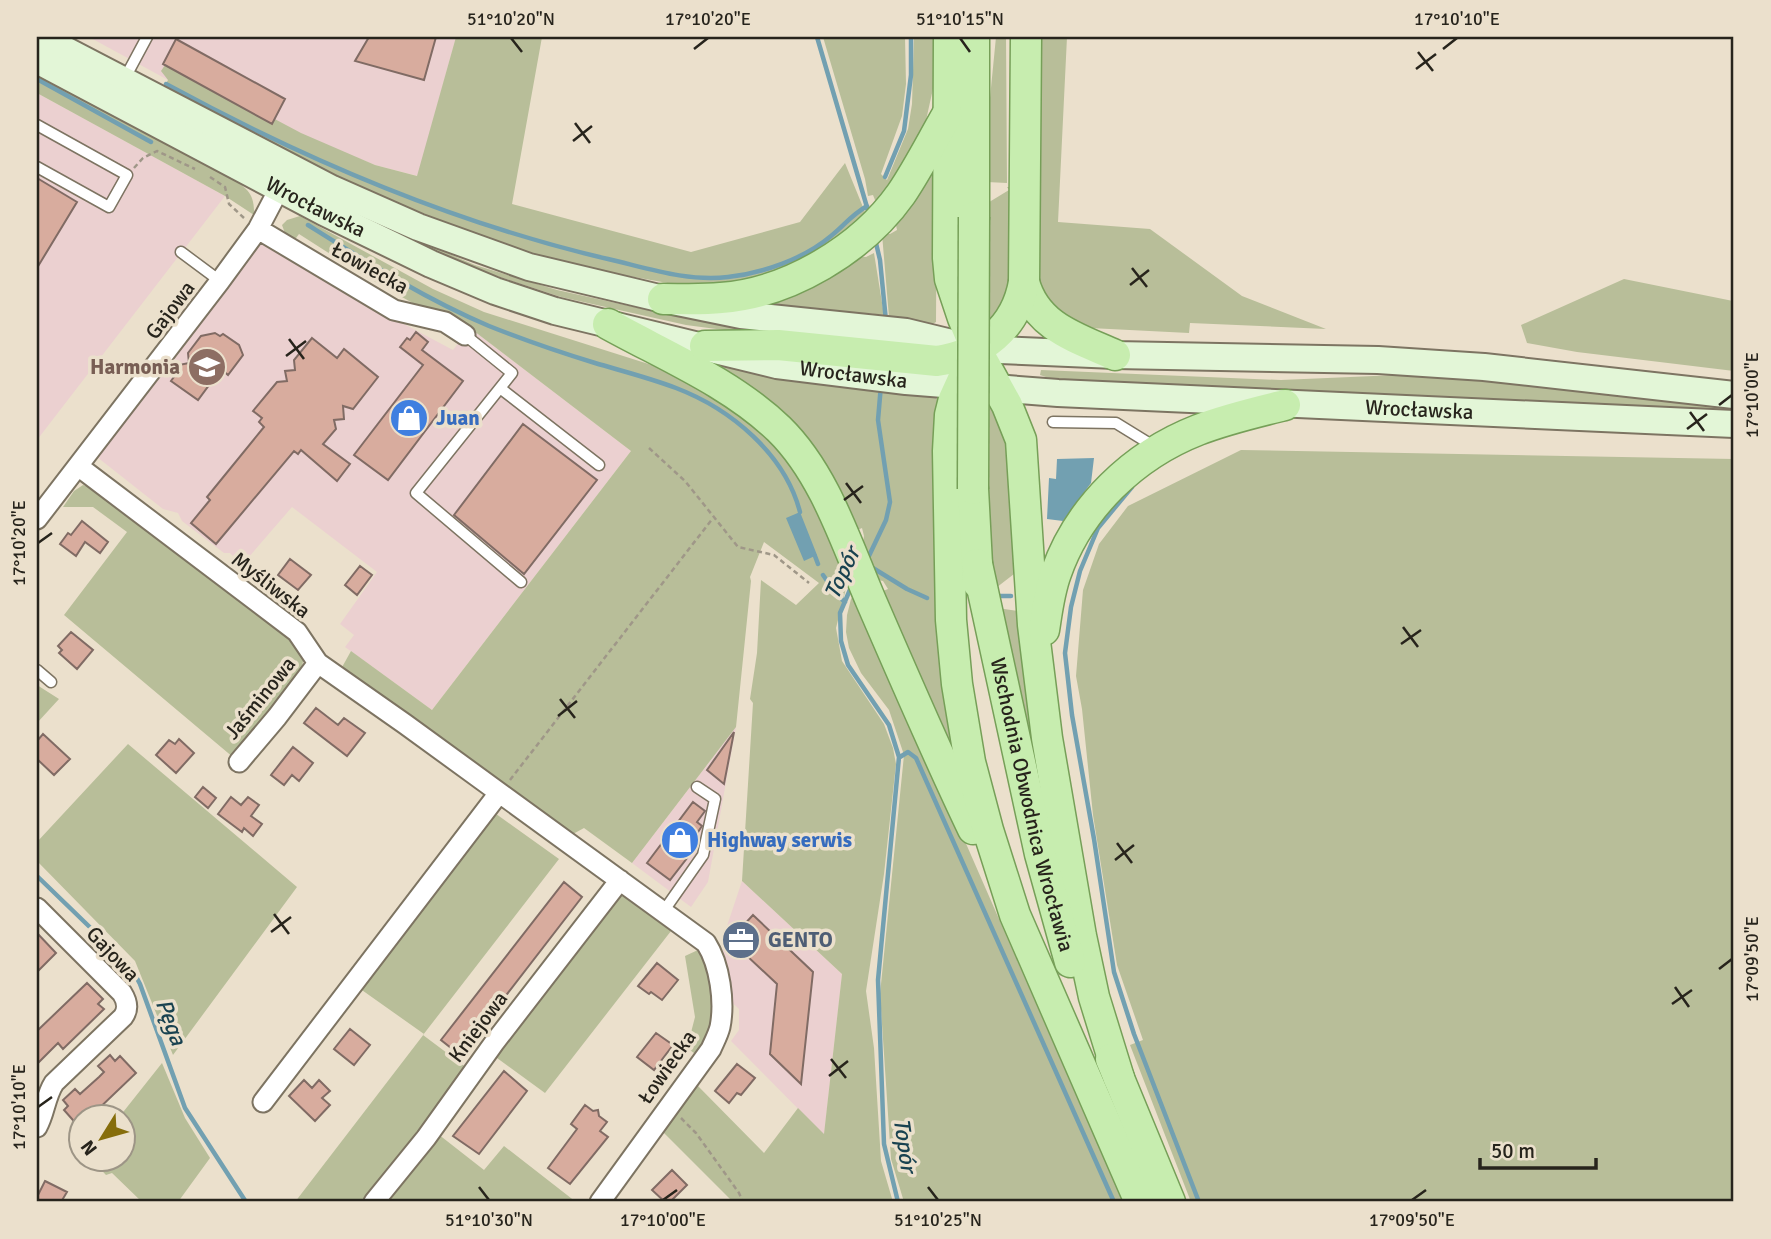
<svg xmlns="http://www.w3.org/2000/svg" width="1771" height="1239" font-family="Signika,sans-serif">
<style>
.commercial{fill:#ebd0d0}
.green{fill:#b8be99}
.water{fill:#72a0b1}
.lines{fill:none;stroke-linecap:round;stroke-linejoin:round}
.stream{stroke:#72a0b1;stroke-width:4.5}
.building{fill:#d8ac9e;stroke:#806b64;stroke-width:2}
.service-casing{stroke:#7d7462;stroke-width:13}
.minor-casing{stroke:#7d7462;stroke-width:23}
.secondary-casing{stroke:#7d7462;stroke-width:30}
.primary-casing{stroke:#769f58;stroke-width:33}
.path{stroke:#9f9788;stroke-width:2.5;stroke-dasharray:5 3.5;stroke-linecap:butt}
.service{stroke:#fff;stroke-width:10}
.minor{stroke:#fff;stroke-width:19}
.secondary{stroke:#e3f6d7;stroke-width:26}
.primary{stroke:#c7edaf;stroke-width:30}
.primary-bridge-casing{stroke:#769f58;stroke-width:33;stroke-linecap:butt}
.primary-bridge{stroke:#c7edaf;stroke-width:30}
.ticks{fill:none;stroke:#27241c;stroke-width:2.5}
.labels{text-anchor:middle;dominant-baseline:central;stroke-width:7;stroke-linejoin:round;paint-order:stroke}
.street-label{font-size:21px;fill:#27241c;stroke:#ebe0cc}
.education-label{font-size:21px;font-weight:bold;fill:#785e54;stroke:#ebe0cc;text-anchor:end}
.shop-label{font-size:21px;font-weight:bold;fill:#366cbe;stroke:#ebe0cc;text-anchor:start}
.service-label{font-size:21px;font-weight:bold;fill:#4e5e75;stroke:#ebe0cc;text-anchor:start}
.water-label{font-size:23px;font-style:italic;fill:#194250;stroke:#ebe0cc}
.neatline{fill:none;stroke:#27241c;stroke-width:2.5}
.ticks-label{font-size:18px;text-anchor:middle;fill:#27241c}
</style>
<rect width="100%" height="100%" fill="#ebe0cc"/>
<path class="commercial" d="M89 37H456L418 176 375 165 168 80Z
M37 93 225 196 37 440Z
M263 241 338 289 453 350 470 328 631 451 432 710 345 647 354 635 340 624 377 572 292 507 242 565 230 553H224L182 521 178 513 163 509 97 457Z
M736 727 708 882 691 907 632 863Z
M742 881 842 974 824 1135 731 1041 739 1030V1009L728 999 722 941Z"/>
<path class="green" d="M456 37H542L512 204 691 252 800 222 845 163 867 217 855 230 764 281 690 287 595 270 527 252 461 230 273 150 162 90 168 80 161 71 167 62 301 133 375 165 417 176Z
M823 37H905L906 84 902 116 881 174 887 180 908 129 912 104 914 37H938L936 75 923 134 877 205 873 195 868 196 865 179Z
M996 37H1006L1007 183 987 182 989 108Z
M1034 37H1067L1058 222 1150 229 1242 296 1326 329 1190 323 1189 333 1090 328 1069 324 1035 295Z
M37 76 228 176C246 188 255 192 254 215L225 196 37 93Z
M937 152 936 322 931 325 909 323 908 319 889 317 882 234H890L897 230 895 220Z
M1007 187H1013V267L1002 308 986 323V204L1009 190Z
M300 216 433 289 484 312 658 367 739 408 794 466 824 524 848 580 836 628 842 661 884 724 893 748 896 764 884 874 866 991 874 1048 881 1161 893 1202H728L730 1199 662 1131 697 1085 764 1153 798 1108 824 1134 842 974 742 881 753 703 750 699 757 653 761 580 796 605 819 583 764 542 750 577 751 581 736 727 632 863 584 828 573 834 341 669 351 651 432 710 631 451 470 328 425 310 363 275 299 234 293 242 286 236 282 225 287 220Z
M398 232 475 265 557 290 684 318 806 331 762 335 686 325 561 297 469 267 397 235Z
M874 253 884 315 866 313 865 318 740 306 854 256 866 257Z
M1624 279 1733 301 1734 371 1577 352 1527 343 1521 325Z
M716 365 857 388 931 395 939 400 969 793 878 593 888 589 883 581 873 579 863 542 864 536 862 528 853 532Z
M1041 370 1281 380 1443 373 1734 405V416L1070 385 1040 375Z
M987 401 994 405 998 411 1013 466 1014 574 992 591 986 528Z
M1241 450 1734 459V1202H1191L1130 1045 1143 1040 1117 965 1093 815 1082 709 1076 676 1083 590 1099 544 1128 506Z
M83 485 92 488 135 523 282 628 304 655 301 674 234 758 64 615 127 532 93 507H63L74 491Z
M856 592 1086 1118 1124 1202H904L891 1159 880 994 904 755 889 710 861 673 849 648 846 632 847 615 851 599Z
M997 608 1018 611 1065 916Z
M37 685 59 699 37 723Z
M128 744 297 887 173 1055 135 961 37 861V842Z
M492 811 559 859 423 1035 467 1068 609 885 671 931 545 1093 497 1058 438 1134 484 1170 504 1146 576 1202H295L424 1034 359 988Z
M698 950C716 968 718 1038 694 1053L687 1048 695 1017 685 956Z
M162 1063 185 1118 210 1158 178 1202H142L112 1173 106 1175 91 1159 122 1158V1116H120Z"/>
<path class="water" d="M1094 458 1091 483 1063 521 1047 519 1049 478 1056 479 1057 459Z
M800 512 817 555 804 561 786 518Z"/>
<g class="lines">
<path class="stream" d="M817 37 869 214
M37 79 151 142
M166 84C306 160 453 223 608 259 647 268 688 282 728 277 763 273 804 259 831 236 845 225 850 216 867 206
M885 177 904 131 911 75V37
M308 225C367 262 425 299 489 326 524 340 559 352 595 363 622 371 650 378 676 388 731 409 785 454 800 512
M875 239 880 260 886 321
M1132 487 1098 528 1080 571 1071 607 1065 653 1072 715 1094 839 1114 972 1134 1034 1199 1202
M815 556 818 564
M867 560 886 520 890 502 878 420 881 385
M868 565 907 589 927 598
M823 575 837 595 845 602
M852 585 840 613 841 641 848 665 889 725 899 757 878 980 884 1144 898 1202
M999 596H1011
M900 757 908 752 916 758 1114 1202
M37 876 131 967 140 984 185 1108 246 1202"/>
</g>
<path class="building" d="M369 37H436L424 80 355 61Z
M176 39 285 99 272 124 163 64Z
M37 178 77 202 37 268Z
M416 332 428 342 422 350 463 381 388 480 354 455 423 365 400 347 407 338 410 340Z
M215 333 220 336 223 334 239 345 243 355 228 375 221 369 198 400 171 381 179 370V365L189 363 188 353 201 336Z
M312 338 337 358 344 349 378 377 353 409 343 406 344 419 334 420 336 429 323 444 350 464 337 481 301 450 298 454 294 451 216 544 191 523 210 500 207 497 264 427 259 422 262 418 253 411 277 382 287 381 285 371 295 370 294 360Z
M523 424 597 480 524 574 454 515Z
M82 521 108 542 100 553 85 542 76 556 60 544 68 533 71 535Z
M290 559 311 575 298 590 278 575Z
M360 566 372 575 357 595 345 585Z
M71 632 93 650 77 669 59 653 62 650 58 646Z
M316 708 338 725 344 718 365 733 347 756 304 723Z
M734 732 724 784 707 770Z
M43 734 70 759 54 775 37 759V741Z
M179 739 194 753 176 773 156 755 169 740 175 744Z
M293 747 313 763 299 781 292 775 284 785 271 775Z
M203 787 216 798 208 808 195 797Z
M231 797 241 805 248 797 259 805 251 816 262 824 253 836 244 828 242 832 218 814Z
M693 802 705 811 697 822 702 826 694 838 698 841V844L670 880 647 863Z
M564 882 582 897 460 1055 441 1040Z
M753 915 813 972 801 1084 770 1054 777 984 730 940Z
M37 933 56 953 37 972Z
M657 963 678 980 662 1000 651 992 649 994 638 986Z
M87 983 103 999 98 1004 104 1009 63 1049 58 1043 37 1064V1031Z
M350 1029 370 1045 354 1065 334 1049Z
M656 1033 673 1045 654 1070 637 1057Z
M110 1055 115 1061 120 1056 136 1073 91 1116H80V1128L64 1110 68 1106 63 1100 75 1089 80 1094 99 1077 104 1072 98 1066Z
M737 1064 755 1078 741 1095 737 1093 729 1103 715 1091Z
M504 1071 527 1091 479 1154 453 1136Z
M304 1080 312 1088 319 1080 330 1091 322 1098 330 1105 315 1121 289 1096Z
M585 1105 593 1111 598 1110 599 1116 607 1122 600 1131 608 1137 570 1184 548 1168 577 1129 571 1124Z
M672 1170 687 1185 670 1202H665L652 1190Z
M45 1181 67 1192 61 1202H37V1197Z"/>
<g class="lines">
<defs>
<path id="service" d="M125 78 147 37
M37 125 127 175 109 207 37 167
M181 252 220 281
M465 335 512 373 500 388 599 465
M500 388 416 493 521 582
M1053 422 1116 423 1155 447
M37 670 51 682
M663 912 703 855 715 799 697 787"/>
<path id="minor" d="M258 229 394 310 445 322 465 335
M78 466 297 632 318 663 405 724 706 943C720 965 725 1002 720 1027 718 1035 714 1042 711 1049L600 1202
M37 519 220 281 258 229 279 189
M239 762 277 717 318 663
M37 908 122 993C127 1001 129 1009 123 1017L54 1083C45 1097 45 1113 37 1127
M263 1102 499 793
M374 1202 426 1138 494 1043 620 880"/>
<g id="secondary">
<path d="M40 37 332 189 418 227 529 267 663 299 741 315 906 332 976 349 1115 355 1378 360 1484 367 1734 395"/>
<path id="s1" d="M37 60 324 212 431 264 495 291 555 311 777 365 906 381 1058 393 1734 424"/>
</g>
<g id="primary">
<path d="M949 37 948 258 950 279 963 318 976 349 1007 405 1021 440 1033 625 1047 738 1081 936 1094 997 1119 1078"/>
<path d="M974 37V217"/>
<path d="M1024 282C1036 327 1077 338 1115 355"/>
<path d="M663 299C682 299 702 300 721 298 789 293 862 249 901 194 918 169 932 141 947 115"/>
<path d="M608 324C666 356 731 383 779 429 825 474 846 543 871 601 904 677 937 754 973 829"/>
<path d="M705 346 778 345 937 361C983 354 1016 328 1024 282L1026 37"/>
<path d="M975 353 954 399 950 415 948 451 951 620 957 684 970 762 988 830 1015 915 1140 1202"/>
<path d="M973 489 978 583"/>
<path id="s2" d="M977 564 1040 854 1070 962"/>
<path d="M1044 630C1047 611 1049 592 1056 573 1079 507 1134 455 1198 430 1226 419 1256 412 1285 405"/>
<path d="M1111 1059 1170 1202"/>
</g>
</defs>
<use href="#service" class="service-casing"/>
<use href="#minor" class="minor-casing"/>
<use href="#secondary" class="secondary-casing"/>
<use href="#primary" class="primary-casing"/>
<path class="path" d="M134 168 143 158 157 151 195 169
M210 177 225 187 229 204 244 218
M649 448 685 481 738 547 774 555 809 583
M510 780 713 518
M681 1118 696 1133 739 1193 743 1202"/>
<use href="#service" class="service"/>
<use href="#minor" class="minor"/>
<use href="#secondary" class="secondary"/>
<use href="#primary" class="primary"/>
<defs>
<path id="primary-bridge" d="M973 489 974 217"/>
</defs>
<use href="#primary-bridge" class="primary-bridge-casing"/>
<use href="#primary-bridge" class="primary-bridge"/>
</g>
<path class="ticks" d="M511 38 522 52M960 38 970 52M694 49 708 38M1443 49 1457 38M1418 52 1433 71M1416 69 1436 54M575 123 590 143M573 141 592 126M1132 268 1147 287M1130 285 1149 270M289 339 304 359M286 356 306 341M1719 405 1732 395M1690 412 1704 431M1687 429 1707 414M846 483 861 503M844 500 863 486M38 543 52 533M1403 627 1418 647M1401 644 1421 630M560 699 575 718M558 716 577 701M1117 843 1132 863M1115 860 1134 845M274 914 289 934M271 932 291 917M1719 969 1732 959M1675 987 1689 1007M1672 1004 1692 990M831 1059 846 1078M829 1076 848 1061M38 1107 52 1097M479 1187 489 1200M928 1187 938 1200M663 1200 677 1190M1412 1200 1426 1190"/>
<defs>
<symbol id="school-disc" viewBox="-11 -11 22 22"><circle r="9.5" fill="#8d6e63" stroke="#ebe0cc"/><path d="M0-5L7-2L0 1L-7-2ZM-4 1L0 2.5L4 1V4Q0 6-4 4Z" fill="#fff"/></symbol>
<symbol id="shop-disc" viewBox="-11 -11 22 22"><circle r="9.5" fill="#3f7fe0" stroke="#ebe0cc"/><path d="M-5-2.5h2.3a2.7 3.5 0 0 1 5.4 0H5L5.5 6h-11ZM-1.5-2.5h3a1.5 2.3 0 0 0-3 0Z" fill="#fff"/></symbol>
<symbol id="office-disc" viewBox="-11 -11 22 22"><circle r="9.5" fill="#5c6f8a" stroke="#ebe0cc"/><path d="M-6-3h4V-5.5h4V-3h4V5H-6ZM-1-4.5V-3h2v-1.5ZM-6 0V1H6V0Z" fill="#fff"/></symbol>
</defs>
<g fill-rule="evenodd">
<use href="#school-disc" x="185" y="345" width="44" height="44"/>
<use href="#shop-disc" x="387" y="396" width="44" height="44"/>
<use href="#shop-disc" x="658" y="818" width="44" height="44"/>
<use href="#office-disc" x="719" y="918" width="44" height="44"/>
</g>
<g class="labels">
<g class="street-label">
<text stroke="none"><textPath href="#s1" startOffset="315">Wrocławska</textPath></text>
<text transform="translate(370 268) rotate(29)">Łowiecka</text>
<text transform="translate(170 310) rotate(-53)">Gajowa</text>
<text stroke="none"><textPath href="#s1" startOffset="882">Wrocławska</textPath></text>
<text stroke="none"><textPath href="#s1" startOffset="1449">Wrocławska</textPath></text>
<text transform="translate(271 585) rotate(38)">Myśliwska</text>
<text transform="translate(260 698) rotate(-51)">Jaśminowa</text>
<text stroke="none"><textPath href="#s2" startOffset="247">Wschodnia Obwodnica Wrocławia</textPath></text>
<text transform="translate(113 954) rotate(47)">Gajowa</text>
<text transform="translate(478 1027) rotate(-53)">Kniejowa</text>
<text transform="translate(667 1067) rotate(-55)">Łowiecka</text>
</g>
<g class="education-label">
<text x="180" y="367">Harmonia</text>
</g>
<g class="shop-label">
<text x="436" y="418">Juan</text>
<text x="707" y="840">Highway serwis</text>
</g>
<g class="service-label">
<text x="768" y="940">GENTO</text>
</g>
<g class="water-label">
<text transform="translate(842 573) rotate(-65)">Topór</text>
<text transform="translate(171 1022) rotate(69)">Pęga</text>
<text transform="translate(905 1145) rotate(82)">Topór</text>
</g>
</g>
<rect width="1771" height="1239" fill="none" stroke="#ebe0cc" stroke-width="77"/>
<g transform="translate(102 1138) rotate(233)"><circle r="33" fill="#ebe0cc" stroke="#9d9586" stroke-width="2"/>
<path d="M0-5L12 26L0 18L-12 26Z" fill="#866d0b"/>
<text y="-10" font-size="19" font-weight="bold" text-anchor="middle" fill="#27241c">N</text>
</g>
<path d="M1480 1158v10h116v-10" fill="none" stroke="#27241c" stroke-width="3.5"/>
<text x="1491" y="1158" font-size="21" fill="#27241c" stroke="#ebe0cc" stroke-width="5" paint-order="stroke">50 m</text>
<rect x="38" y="38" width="1694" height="1162" class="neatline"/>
<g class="ticks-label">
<text x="511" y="25">51°10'20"N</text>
<text x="708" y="25">17°10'20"E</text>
<text x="960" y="25">51°10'15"N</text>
<text x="1457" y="25">17°10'10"E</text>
<text transform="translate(1752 395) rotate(-90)" y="6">17°10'00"E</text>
<text transform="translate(19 543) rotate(-90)" y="6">17°10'20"E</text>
<text transform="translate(1752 959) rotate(-90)" y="6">17°09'50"E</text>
<text transform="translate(19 1107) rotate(-90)" y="6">17°10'10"E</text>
<text x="489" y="1226">51°10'30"N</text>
<text x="663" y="1226">17°10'00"E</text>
<text x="938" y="1226">51°10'25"N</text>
<text x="1412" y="1226">17°09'50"E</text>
</g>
</svg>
